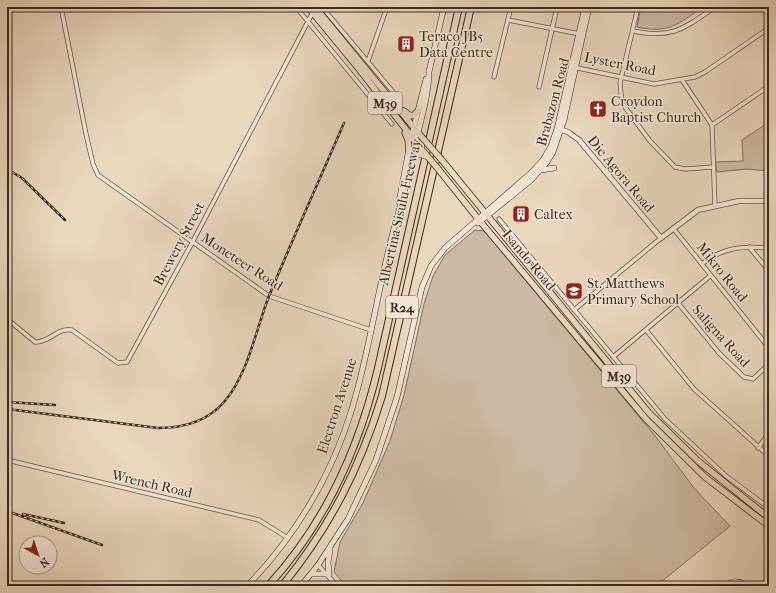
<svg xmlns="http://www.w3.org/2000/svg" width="776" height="593" font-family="'IM FELL French Canon',serif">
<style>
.green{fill:#ccb9a3;stroke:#857162}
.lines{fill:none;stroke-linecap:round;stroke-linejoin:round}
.stream{stroke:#826e5f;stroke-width:1}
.minor-casing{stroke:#695448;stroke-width:5}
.tertiary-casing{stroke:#695448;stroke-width:6}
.secondary-casing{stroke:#3e2921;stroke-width:6}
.primary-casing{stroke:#3e2921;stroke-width:7}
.motorway-casing{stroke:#3e2921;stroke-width:8}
.minor{stroke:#f1e5d5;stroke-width:3.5}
.tertiary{stroke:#f1e5d5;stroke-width:4.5}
.secondary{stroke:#f1e5d5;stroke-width:5}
.primary{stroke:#e9d7be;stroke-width:5.5}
.motorway{stroke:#e9d7be;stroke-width:6}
.rail-casing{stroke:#3e2921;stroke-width:2.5}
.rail{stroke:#f1e5d5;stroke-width:1;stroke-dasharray:3;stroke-linecap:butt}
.primary-bridge-casing{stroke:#3e2921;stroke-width:7;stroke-linecap:butt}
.primary-bridge{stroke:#e9d7be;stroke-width:5.5}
.labels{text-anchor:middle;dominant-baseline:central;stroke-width:3;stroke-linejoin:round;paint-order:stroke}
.shield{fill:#f1e5d5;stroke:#746157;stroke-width:1}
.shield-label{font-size:13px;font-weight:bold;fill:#3e2921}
.poi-label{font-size:14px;fill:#3e2921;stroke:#f1e5d5;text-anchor:start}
.street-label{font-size:14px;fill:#3e2921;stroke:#f1e5d5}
</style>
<rect width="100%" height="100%" fill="#e9d7be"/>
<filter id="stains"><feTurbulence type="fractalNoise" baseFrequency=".005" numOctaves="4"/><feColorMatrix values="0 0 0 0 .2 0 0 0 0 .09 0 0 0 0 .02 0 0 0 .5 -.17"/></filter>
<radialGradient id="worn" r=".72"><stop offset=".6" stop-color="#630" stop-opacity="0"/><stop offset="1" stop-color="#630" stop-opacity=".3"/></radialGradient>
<path class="green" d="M641 7H703C678 24 669 34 637 27Z
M769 122V171L746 169 717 172 715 162 743 161 742 140Z
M475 230 484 231 656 437 694 488 730 526 656 586H346L334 572 340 542 363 503 390 441 404 395 424 304 433 276 445 255Z"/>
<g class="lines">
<path class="stream" d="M764 169 765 162 769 155"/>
<defs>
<path id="minor" d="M61 7 86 134 93 164 98 175 269 296 371 330
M296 7 392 124
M322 7 399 99
M638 7 620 83 622 103 650 141 675 167 685 169 713 167
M508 20 580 34
M633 31C673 39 683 29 715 7
M368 61 387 7
M573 67 654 84 695 77 705 72 769 28
M494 77 511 7
M682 80 712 125 715 206
M539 87 557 7
M712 125 769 86
M499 219 665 419 726 476 769 508
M673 228 769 348
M749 247 769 271
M702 264C723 247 742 246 769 248
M678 303 719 353 744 377 753 379 769 364
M574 310 661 238
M7 319 35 342C49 343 58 327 72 330L118 363 127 362 192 243 313 12
M646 330 694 389 769 456
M613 357 710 276
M758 448 769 433
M7 460 259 520 288 538
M764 504 769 497
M318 565 337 586
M724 586C733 579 740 580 748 586"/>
<path id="tertiary" d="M559 129 568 132 579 140 661 238 698 210 739 201H769"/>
<path id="secondary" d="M429 72 444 7
M411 139 426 79
M542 170 554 168
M399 202 409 149
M478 223 531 180 547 162 553 152 564 120 589 7
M311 574H327
M329 576 328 562 330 550
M247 586C300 532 338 464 357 391 373 332 381 270 399 211 406 189 410 166 415 144 421 120 429 94 429 70
M301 586 318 565 348 519 376 460 397 397 422 287 431 266 445 248 531 173 543 160 551 146 557 129 585 7"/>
<path id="primary" d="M308 7 359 69 418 145
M315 7 420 135
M404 111 411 116 414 115 418 111
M405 133 408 140 409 152
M441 159 649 413 698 461 769 518
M439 170 479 220 646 419 705 477 769 526"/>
<path id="motorway" d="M268 586C324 525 359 449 378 368L459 7
M282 586C330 527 360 468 382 396L471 7"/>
</defs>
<use href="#minor" class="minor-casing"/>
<use href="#tertiary" class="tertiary-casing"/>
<use href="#secondary" class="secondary-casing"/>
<use href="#primary" class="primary-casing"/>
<use href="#motorway" class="motorway-casing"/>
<use href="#minor" class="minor"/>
<use href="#tertiary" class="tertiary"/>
<use href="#secondary" class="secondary"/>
<use href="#primary" class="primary"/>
<use href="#motorway" class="motorway"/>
<defs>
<path id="rail" d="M7 169 22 178 65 220
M7 402 55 405
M7 409 158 428C183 428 207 422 224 402 248 375 256 329 269 296 293 238 319 181 344 123
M7 511 102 545
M23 514 64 523"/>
</defs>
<use href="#rail" class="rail-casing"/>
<use href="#rail" class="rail"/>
<defs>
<path id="primary-bridge" d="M420 135 441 159
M418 145 439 170
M416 153 426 156"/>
</defs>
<use href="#primary-bridge" class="primary-bridge-casing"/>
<use href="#primary-bridge" class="primary-bridge"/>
</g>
<defs>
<symbol id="building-square" viewBox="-11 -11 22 22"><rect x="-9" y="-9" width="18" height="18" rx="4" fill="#8f2418" stroke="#f1e5d5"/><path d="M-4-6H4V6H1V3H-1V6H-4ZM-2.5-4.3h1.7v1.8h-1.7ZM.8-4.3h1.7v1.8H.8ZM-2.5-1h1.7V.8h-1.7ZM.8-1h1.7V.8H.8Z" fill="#fff"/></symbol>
<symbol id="church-square" viewBox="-11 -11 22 22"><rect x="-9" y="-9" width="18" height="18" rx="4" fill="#8f2418" stroke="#f1e5d5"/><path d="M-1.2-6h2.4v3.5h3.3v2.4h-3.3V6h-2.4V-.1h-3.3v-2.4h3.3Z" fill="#fff"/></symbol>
<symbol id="school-square" viewBox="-11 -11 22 22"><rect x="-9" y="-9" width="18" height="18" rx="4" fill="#8f2418" stroke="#f1e5d5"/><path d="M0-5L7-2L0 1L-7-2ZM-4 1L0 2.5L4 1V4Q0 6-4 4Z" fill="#fff"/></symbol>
</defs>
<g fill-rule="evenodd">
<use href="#building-square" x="396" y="34" width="20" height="20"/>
<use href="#church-square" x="588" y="99" width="20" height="20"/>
<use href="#building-square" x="511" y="204" width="20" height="20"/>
<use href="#school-square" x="564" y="281" width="20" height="20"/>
</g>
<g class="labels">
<g class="shield">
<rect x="368" y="92" width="34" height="22" rx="3"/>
<rect x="386" y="296" width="32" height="22" rx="3"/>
<rect x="602" y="365" width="34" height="22" rx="3"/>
</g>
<g class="shield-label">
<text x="385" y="103">M39</text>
<text x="402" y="307">R24</text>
<text x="619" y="376">M39</text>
</g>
<g class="poi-label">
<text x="419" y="36">Teraco JB5<tspan x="419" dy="16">Data Centre</tspan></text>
<text x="611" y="101">Croydon<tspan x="611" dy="16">Baptist Church</tspan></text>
<text x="534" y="214">Caltex</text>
<text x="587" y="283">St. Matthews<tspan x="587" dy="16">Primary School</tspan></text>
</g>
<g class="street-label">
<text transform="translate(620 64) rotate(11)">Lyster Road</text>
<text transform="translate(553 102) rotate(-75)">Brabazon Road</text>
<text transform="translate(621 174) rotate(50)">Die Agora Road</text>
<text transform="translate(400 212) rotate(-77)">Albertina Sisulu Freeway</text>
<text transform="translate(179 244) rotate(-62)">Brewery Street</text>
<text transform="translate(529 260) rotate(50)">Isando Road</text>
<text transform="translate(242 262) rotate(33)">Moneteer Road</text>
<text transform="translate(722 272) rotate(51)">Mikro Road</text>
<text transform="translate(721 336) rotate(48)">Saligna Road</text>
<text transform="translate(337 406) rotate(-72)">Electron Avenue</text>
<text transform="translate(152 484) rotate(13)">Wrench Road</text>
</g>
</g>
<rect width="776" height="593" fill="none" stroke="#e9d7be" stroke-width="24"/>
<rect x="8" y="8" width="760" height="577" fill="none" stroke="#3e2921" stroke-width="2"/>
<rect x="12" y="12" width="752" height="569" fill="none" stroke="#3e2921"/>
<g transform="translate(38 555) rotate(140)"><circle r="19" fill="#f1e5d5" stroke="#a99a8d"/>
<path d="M0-3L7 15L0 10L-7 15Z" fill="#8f2418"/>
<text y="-6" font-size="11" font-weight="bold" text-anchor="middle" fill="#3e2921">N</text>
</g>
<rect width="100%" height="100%" filter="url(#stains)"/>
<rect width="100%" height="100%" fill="url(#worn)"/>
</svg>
